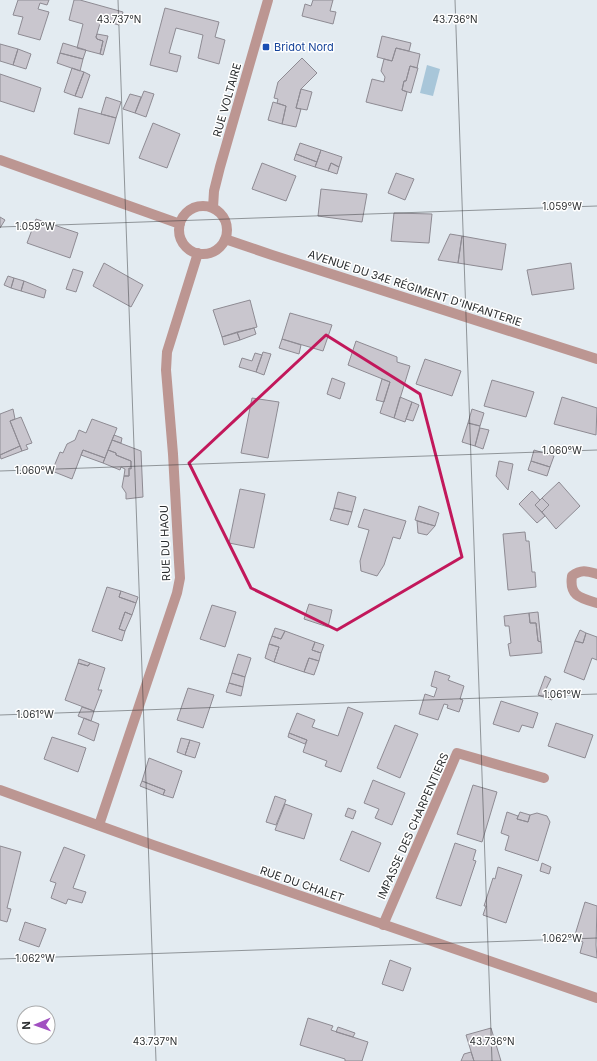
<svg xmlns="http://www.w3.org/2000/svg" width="597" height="1061" font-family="Inter,sans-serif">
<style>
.water{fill:#a8c6d9}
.building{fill:#c9c6ce;stroke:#8e8b93}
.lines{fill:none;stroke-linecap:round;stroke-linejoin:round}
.minor{stroke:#bc9692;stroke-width:10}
.marked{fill:none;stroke:#c2185b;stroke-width:3;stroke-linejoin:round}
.ticks{fill:none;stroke:#2a2d2f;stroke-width:1;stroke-opacity:0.45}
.transit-dot{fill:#1a4fb4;stroke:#fff;stroke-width:1.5}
.labels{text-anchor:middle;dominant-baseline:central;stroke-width:3;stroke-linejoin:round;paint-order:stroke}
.transit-label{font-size:11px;fill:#164399;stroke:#fff;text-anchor:start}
.street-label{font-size:11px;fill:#2a2d2f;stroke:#fff}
.ticks-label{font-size:10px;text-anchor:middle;fill:#2a2d2f;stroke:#fff;stroke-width:3;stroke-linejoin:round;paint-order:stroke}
</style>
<rect width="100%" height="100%" fill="#e3ebf1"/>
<path class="water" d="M427 65 440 69 433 96 420 93Z"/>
<path class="building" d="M18 0H49L47 5 40 3 38 9 49 12 40 40 18 34 23 17 13 15Z
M74 0H80L123 12 119 25 101 20 96 37 97 39 103 41 100 54 77 48 83 24 69 20Z
M313 0H333L330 11 336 12 333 24 302 16 305 4 311 6Z
M165 8 219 22 215 37 225 40 219 64 198 58 203 35 176 28 169 53 181 56 177 72 150 65Z
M97 34 108 36 103 55 100 54 103 41 97 39 96 37Z
M382 36 411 43 409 51 396 48 392 61 377 57Z
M63 43 86 50 83 59 60 53Z
M0 44 18 49 13 65 0 61Z
M396 48 420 54 417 68 410 66 406 81H404L402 90 407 92 402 111 366 102 372 79 384 82 385 77 381 71 384 59 392 61Z
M18 49 31 54 26 69 13 65Z
M60 53 83 59 80 71 57 63Z
M302 58 317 73 301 89 296 108 301 109 296 127 282 124 286 106 277 103 278 99 274 98 278 82Z
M410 66 418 68 411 93 402 90 404 81H406Z
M72 68 84 72 75 96 64 92Z
M84 72 90 75 82 98 75 96Z
M0 74 41 88 34 112 0 101Z
M301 89 312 92 307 110 296 108Z
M144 91 154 94 146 117 135 113Z
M130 94 141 97 135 113 123 109Z
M106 97 121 102 116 118 101 114Z
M273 102 286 106 282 124 268 120Z
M79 108 116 118 109 144 74 134Z
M153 123 180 134 167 168 139 158Z
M300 143 321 150 317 162 296 154Z
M321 150 342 157 339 167 331 163 328 171 315 167Z
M296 154 317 162 315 167 294 160Z
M262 163 296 176 286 201 252 189Z
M331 163 339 167 337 174 328 171Z
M396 173 414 179 405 200 388 193Z
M321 189 367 194 362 222 318 216Z
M394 213 432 214 429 243 391 241Z
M0 217 5 220 0 228Z
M36 219 78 233 70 258 27 243Z
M450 234 462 236 458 263 438 260Z
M462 236 506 244 502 270 458 263Z
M104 263 143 285 131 307 93 286Z
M571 263 574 289 532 295 527 270Z
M73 269 83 272 76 292 66 289Z
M8 276 14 278 11 288 4 285Z
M14 278 24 281 21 291 11 288Z
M24 281 46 290 44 298 21 291Z
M250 300 257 327 222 337 213 310Z
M290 313 332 325 323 351 282 339Z
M254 328 256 334 240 340 237 332Z
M237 332 240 340 224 345 222 337Z
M282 339 301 345 299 354 279 348Z
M356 341 397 357V362L410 366 394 418 380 413 390 382 348 365Z
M263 352 271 354 264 375 256 372Z
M255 353 262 355 256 372 239 367 242 358 252 361Z
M425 359 461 371 452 396 416 384Z
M332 378 345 383 340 399 327 394Z
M382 379 390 382 384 402 376 400Z
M492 380 534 392 526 417 484 406Z
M400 397 412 402 405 422 394 418Z
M562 397 597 408 596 435 554 424Z
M252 398 279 402 268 458 241 453Z
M412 402 419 405 413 421 406 419Z
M13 409 15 419 10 421 20 446 0 455V414Z
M472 409 484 413 480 426 468 423Z
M21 417 32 443 26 445 28 449 22 451 10 421Z
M92 419 117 428 105 458 83 450 72 479 52 471 60 452 63 453 67 444 75 440 79 430 86 433Z
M468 423 480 426 475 446 462 442Z
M480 428 489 430 483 449 475 446Z
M114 435 122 438 121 443 112 440Z
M112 440 141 451 143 497 126 499V493L122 487 124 476H129V468L131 469V461L116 455V453L108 450Z
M20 446 22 451 1 459 0 455Z
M83 450 105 458 103 463 81 455Z
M108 450 116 453V455L131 461V469L129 468V476H124L125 469 121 467 120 470 103 463Z
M534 450 554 456 550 467 531 461Z
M499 461 513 464 508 490 496 476Z
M531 461 550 467 547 476 528 470Z
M559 482 580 506 556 529 542 512 549 505 542 498Z
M240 489 265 494 254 548 229 543Z
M532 491 540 500 535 505 545 516 537 523 519 504Z
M338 492 356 497 352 512 334 508Z
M542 498 549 505 542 512 535 505Z
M419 506 439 513 435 526 415 520Z
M334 508 352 512 348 525 330 520Z
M364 509 406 521 400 539 393 537 384 565 377 576 361 571 360 561 369 530 358 527Z
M417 521 435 526 427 535 418 533Z
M525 532 526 541H529L532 572H535L536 587 508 590 503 534Z
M107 587 121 591 119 597 136 603 132 615 125 612 119 629 125 631 122 641 92 631Z
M121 591 138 597 136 603 119 597Z
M309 604 332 610 328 627 304 619Z
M212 605 236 612 225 647 200 639Z
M125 612 132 615 125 631 119 629Z
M538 612 541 642 538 641 536 623H530L529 613Z
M529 613 530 623H536L538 641 541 642 542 653 510 656 508 644 511 643 509 626H505L504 616Z
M275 628 285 631 281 639 272 636Z
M580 630 586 633 583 643 575 641Z
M285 631 315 642 312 650 321 653 319 661 309 658 304 672 274 662 279 647 269 644 272 636 281 639Z
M586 633 597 637V660L592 658 584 680 564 672 575 641 583 643Z
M315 642 324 645 321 653 312 650Z
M269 644 279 647 274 662 265 658Z
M238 654 251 658 245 677 232 673Z
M309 658 319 661 314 675 304 672Z
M79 659 90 663 88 666 78 663Z
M78 663 88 666 90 663 105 668 98 690H102L94 711 65 700Z
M435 671 450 676 448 680 464 686 460 699 463 700 459 712 447 708 448 705 444 704 438 720 419 714 425 694 434 697 437 688 431 686Z
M232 673 245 677 243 687 229 683Z
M545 676 551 679 545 691 555 695 552 700 538 695Z
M229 683 243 687 241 696 226 692Z
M188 688 214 695 203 728 177 720Z
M501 701 538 713 533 728 522 725 519 732 493 724Z
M82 707 94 711 91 721 78 716Z
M348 707 363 713 341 772 325 766 327 761 303 752 307 740 289 733 297 713 315 720 312 727 338 736Z
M84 718 99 724 94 741 78 734Z
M556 723 593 735 585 758 548 746Z
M395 725 418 734 400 778 377 768Z
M289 733 307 740 305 744 288 737Z
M52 737 86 748 78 772 44 759Z
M181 738 190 740 185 755 177 752Z
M190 740 200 743 195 758 185 755Z
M149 758 182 771 173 798 163 795 165 790 142 781Z
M373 780 405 793 392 825 375 818 379 809 364 803Z
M142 781 165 790 163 795 140 786Z
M473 785 497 792 482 842 457 834Z
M275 796 286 800 276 825 266 822Z
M285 804 312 814 304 839 275 830Z
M348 808 356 811 353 819 345 816Z
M507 812 518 816 517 819 528 822 530 815 537 813 547 816 550 822 538 861 505 850 509 836 501 833Z
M520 812 530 815 528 822 517 819Z
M352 831 381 843 369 872 340 860Z
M455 843 476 850 473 860 476 861 461 906 436 898Z
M0 846 21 852 7 908 11 909 7 922 0 920Z
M64 847 85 855 73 888 86 892 82 903 68 899 66 904 51 898 56 883 50 881Z
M542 863 551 867 549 874 540 871Z
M498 867 522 875 506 923 483 915 486 906H484L493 878 495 879Z
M585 902 597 906 596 945 597 958 580 953 583 942 574 938Z
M25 922 46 929 39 947 19 940Z
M390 960 411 968 403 991 382 984Z
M308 1018 333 1026 331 1030 368 1042 362 1061H345V1059L300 1045Z
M338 1027 355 1033 353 1037 336 1032Z
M491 1028 501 1061H474L466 1035Z
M471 1052 474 1061H461L464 1054Z"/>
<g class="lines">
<path class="minor" d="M0 160 180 224
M179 230a24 24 0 1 1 48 0a24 24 0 1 1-48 0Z
M213 208 214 191 220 167 268 0
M225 239 272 255 597 359
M597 574C587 571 581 569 572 576 569 596 580 598 597 603
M0 790 153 845 597 998
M99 825 177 593 180 578 179 562 173 454 166 370 167 352 198 253
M383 925 457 753 544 778"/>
</g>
<path class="marked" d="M326 335 420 394 462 557 337 630 251 588 189 463Z"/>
<path class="ticks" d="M118 0 156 1061M455 0 492 1061M0 227 597 206M0 471 597 450M0 715 597 694M0 959 597 938"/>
<rect class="transit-dot" x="262" y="43" width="8" height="8" rx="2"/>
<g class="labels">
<g class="transit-label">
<text x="274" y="47">Bridot Nord</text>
</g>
<g class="street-label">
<text transform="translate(227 100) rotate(-74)">RUE VOLTAIRE</text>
<text transform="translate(415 288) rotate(18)">AVENUE DU 34E RÉGIMENT D'INFANTERIE</text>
<text transform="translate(165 543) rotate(-92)">RUE DU HAOU</text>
<text transform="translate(413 826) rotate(-66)">IMPASSE DES CHARPENTIERS</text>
<text transform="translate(302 884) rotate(19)">RUE DU CHALET</text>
</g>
</g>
<g class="ticks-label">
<text x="119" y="23">43.737°N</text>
<text x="455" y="23">43.736°N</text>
<text x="562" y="210">1.059°W</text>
<text x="35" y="230">1.059°W</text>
<text x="562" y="454">1.060°W</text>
<text x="35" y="474">1.060°W</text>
<text x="562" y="698">1.061°W</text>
<text x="35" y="718">1.061°W</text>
<text x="562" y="942">1.062°W</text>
<text x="35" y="962">1.062°W</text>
<text x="155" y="1045">43.737°N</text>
<text x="492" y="1045">43.736°N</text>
</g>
<g transform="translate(36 1025) rotate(268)"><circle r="19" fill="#ffffff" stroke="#aaabac"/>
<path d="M0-3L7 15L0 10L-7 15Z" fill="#a150c1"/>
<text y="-6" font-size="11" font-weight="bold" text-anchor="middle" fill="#2a2d2f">N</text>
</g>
</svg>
